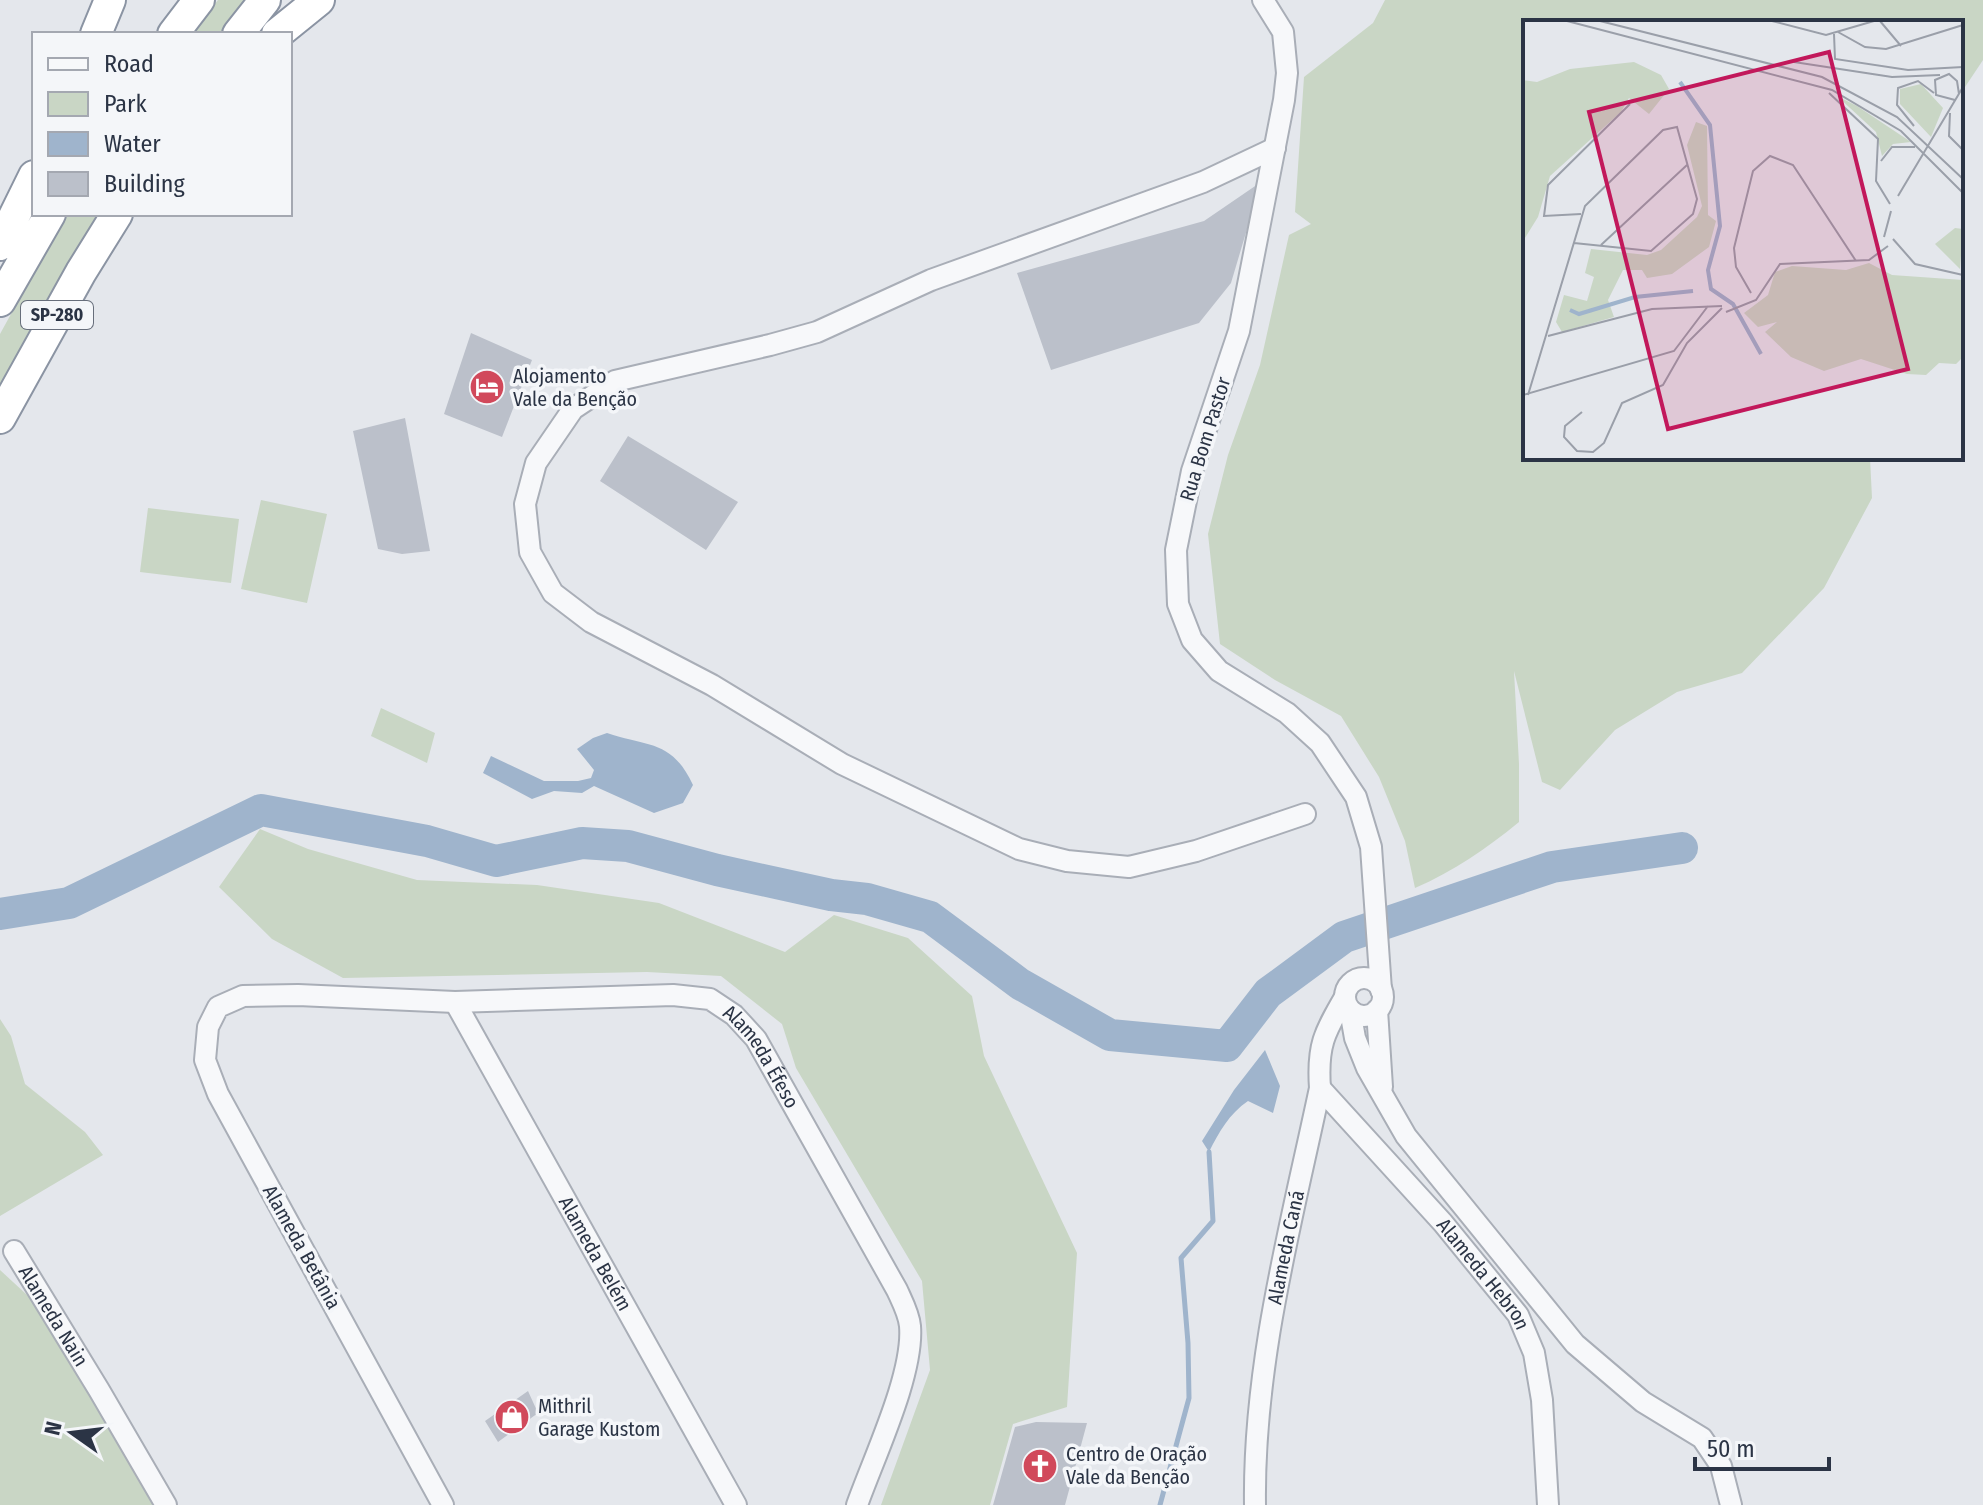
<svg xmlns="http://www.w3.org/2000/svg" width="1983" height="1505" font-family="'Fira Sans Condensed',sans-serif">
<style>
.green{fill:#c9d6c5}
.water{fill:#9fb4cc}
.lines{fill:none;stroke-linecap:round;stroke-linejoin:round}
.stream{stroke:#9fb4cc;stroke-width:5}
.river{stroke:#9fb4cc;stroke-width:32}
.building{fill:#bbc0ca}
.minor-casing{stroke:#a9aeb7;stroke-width:24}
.highway-casing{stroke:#8b94a3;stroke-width:34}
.minor{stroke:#f7f8fa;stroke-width:20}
.highway{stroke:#fff;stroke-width:30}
.labels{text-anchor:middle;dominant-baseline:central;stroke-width:7;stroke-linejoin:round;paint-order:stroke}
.shield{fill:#f4f6f9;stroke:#676e7b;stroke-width:2}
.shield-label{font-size:18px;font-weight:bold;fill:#2b3445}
.poi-label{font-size:20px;fill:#2b3445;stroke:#f4f6f9;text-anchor:start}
.street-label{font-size:20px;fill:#2b3445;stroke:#f4f6f9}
.inset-river{fill:none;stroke:#9fb4cc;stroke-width:4}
.inset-road{fill:none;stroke:#9a9fa9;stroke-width:2}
.view{fill:#c2185b;fill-opacity:0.15;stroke:#c2185b;stroke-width:4}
.inset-edge{fill:none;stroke:#2b3445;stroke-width:4}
</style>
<rect width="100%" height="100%" fill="#e4e7ec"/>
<path class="green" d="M218 0H251L226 34H191Z
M1385 0H1983V60L1961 93V22H1525V458H1870L1872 498 1824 588 1742 673 1677 692 1615 730 1560 790 1542 782 1514 671 1519 764V822C1486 849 1454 871 1415 888L1405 841 1379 777 1341 716 1275 680 1220 644 1208 534 1228 455 1260 365 1289 235 1311 224 1295 212 1304 77 1373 23Z
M66 214H98L0 389V334Z
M261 500 327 514 307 603 241 589Z
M148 508 239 519 231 583 140 572Z
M381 708 435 733 427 763 371 736Z
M260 829 308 849 417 880 537 885 659 903 785 952 834 915 908 938 972 996 984 1056 1077 1253 1067 1407 1013 1424 990 1505H881L930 1370 922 1281 796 1068 782 1024 721 976 647 972 343 978 272 939 219 887Z
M0 1019 11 1036 25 1084 85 1132 103 1155 0 1216Z
M0 1270 52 1318 154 1505H0Z"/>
<path class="water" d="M607 733C649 747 672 740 693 785L683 803 654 813 594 786 582 793 554 791 532 799 483 773 491 756 544 781H578L591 778 594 770 577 749 593 738Z
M1265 1050 1280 1086 1273 1113 1248 1101C1229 1114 1219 1132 1209 1152L1202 1141 1234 1090Z"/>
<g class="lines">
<path class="stream" d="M1160 1505 1189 1398 1188 1343 1181 1258 1213 1221 1209 1152"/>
<path class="river" d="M0 914 69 903 261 810 427 841 496 861 582 843 628 846 717 870 831 895 867 899 930 917 1020 984 1110 1035 1227 1046 1268 993 1344 937 1552 867 1682 848"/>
</g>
<path class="building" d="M1261 182 1231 283 1199 323 1051 370 1017 273 1204 221Z
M471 333 532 360 502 437 444 414Z
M405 418 430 551 402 554 378 549 353 431Z
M628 436 738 502 706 550 600 481Z
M528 1391 538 1413 498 1442 485 1421Z
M1036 1422 1087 1423 1065 1505H993L1015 1427Z"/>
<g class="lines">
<defs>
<g id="minor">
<path d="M1263 0 1283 32 1287 73 1284 100 1239 331 1192 471 1176 550 1178 604 1192 640 1219 671 1287 713 1320 743 1356 797 1371 847 1381 990"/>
<path d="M1275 148 1203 182 931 280 817 332 770 345 615 381 573 409 536 463 525 504 530 552 553 593 591 622 712 685 842 764 1019 849 1067 861 1129 867 1196 851 1305 814"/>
<circle cx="1364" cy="997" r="19"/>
<path id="s1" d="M455 1002 736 1505"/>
<path d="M1350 1010 1355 1038 1367 1068 1406 1136 1575 1344 1643 1402 1702 1438 1721 1466 1731 1505"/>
<path d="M1377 1010 1382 1087"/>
<path id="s2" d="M1320 1088 1443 1223 1518 1315 1534 1353 1542 1400 1548 1505"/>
<path id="s3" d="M14 1251 99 1390 166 1505"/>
<path id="s4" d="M443 1505 218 1094 205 1060 208 1027 218 1007 243 996 298 995 455 1002 673 995 710 999 734 1015 756 1039 897 1290C902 1301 909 1314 910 1326 914 1374 874 1457 857 1505"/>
<path id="s5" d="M1255 1505C1253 1364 1291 1225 1320 1088 1317 1046 1324 1033 1345 997"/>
</g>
<path id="highway" d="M96 34 110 0
M173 34 199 0
M238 34 265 0
M277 34 319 0
M0 245 34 176
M0 301 50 214
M0 418 81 272 117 214"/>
</defs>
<use href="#minor" class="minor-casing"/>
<use href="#highway" class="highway-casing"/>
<use href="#minor" class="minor"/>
<use href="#highway" class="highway"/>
</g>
<defs>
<symbol id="hotel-disc" viewBox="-11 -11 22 22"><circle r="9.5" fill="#d1495b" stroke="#f4f6f9"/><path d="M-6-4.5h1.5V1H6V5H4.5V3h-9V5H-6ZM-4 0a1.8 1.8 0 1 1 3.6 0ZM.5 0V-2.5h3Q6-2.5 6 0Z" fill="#fff"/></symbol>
<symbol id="shop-disc" viewBox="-11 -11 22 22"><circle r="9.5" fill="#d1495b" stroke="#f4f6f9"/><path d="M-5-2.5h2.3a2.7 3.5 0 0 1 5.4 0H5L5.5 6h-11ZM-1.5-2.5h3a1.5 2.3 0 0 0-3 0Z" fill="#fff"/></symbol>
<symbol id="church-disc" viewBox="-11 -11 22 22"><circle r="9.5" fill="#d1495b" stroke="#f4f6f9"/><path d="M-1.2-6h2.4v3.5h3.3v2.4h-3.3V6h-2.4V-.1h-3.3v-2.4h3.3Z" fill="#fff"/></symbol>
</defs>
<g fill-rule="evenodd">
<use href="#hotel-disc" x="467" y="367" width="40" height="40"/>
<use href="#shop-disc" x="492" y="1397" width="40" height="40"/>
<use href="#church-disc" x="1020" y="1446" width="40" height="40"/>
</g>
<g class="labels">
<rect class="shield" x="21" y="301" width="72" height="28" rx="6"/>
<g class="shield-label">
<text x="57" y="315">SP-280</text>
</g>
<g class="poi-label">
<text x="513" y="376">Alojamento<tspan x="513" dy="23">Vale da Benção</tspan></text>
<text x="538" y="1406">Mithril<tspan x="538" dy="23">Garage Kustom</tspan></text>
<text x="1066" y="1454">Centro de Oração<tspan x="1066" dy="23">Vale da Benção</tspan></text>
</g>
<g class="street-label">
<text transform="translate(1205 439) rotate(-73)">Rua Bom Pastor</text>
<text stroke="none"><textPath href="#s4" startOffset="1134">Alameda Éfeso</textPath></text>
<text transform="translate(302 1247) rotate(61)">Alameda Betânia</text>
<text stroke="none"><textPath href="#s5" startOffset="260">Alameda Caná</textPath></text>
<text stroke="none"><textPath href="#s1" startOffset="288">Alameda Belém</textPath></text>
<text stroke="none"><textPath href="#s2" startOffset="248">Alameda Hebron</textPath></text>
<text stroke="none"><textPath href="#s3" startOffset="76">Alameda Nain</textPath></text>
</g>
</g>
<g transform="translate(1523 20)">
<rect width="440" height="440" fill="#e4e7ec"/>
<path d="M111 42 138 55 146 69 126 94 106 78 98 92 27 156 15 197 0 221V60L14 62 47 49ZM398 64 420 88 408 117 377 84V69ZM314 76 334 86 388 122 370 124 359 136 353 112ZM173 102 184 106 185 195 193 201 186 227 149 254 124 258 119 250H100L85 280 91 297 39 312 33 302 41 275 64 281 71 257 62 253 68 229 124 235 138 230 174 197 179 186 164 125ZM432 208 440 209 437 249 412 224ZM346 243 369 255 440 260V337L433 344 416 343 403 355 384 354 338 339 301 351 268 337 242 312 254 302 235 307 221 293 245 275 252 252 269 246 323 250Z" fill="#c9d6c5"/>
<path class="inset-river" d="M157 62 187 105 197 206 185 250 188 269 210 284 238 334M47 290 56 294 112 277 170 271"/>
<path class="inset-road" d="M44 1 309 70 378 111 440 173M77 1 299 57 374 97 440 159M249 1 303 15 351 1M357 1 378 26M315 12 342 27 363 29 440 5M311 14 312 39 385 50 440 47M271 42 369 57 417 55M306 73 355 119 353 161 367 184M432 80 413 75 412 60 426 54 434 61 436 74M427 93 426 116 440 130M391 106 374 85 375 68 395 61 411 73M358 141 369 127H392M375 176 440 67M58 194 21 196 25 165 107 84M361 217 368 191M370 219 392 244 440 255M78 225 164 145M228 273 213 247 211 228 230 151 247 136 270 145 333 241M203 292 233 280 257 244 346 240 365 226M25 316 129 289 199 286M0 375 151 331 185 286M5 375 62 186 140 110 154 107 174 179 170 194 128 231 51 223M59 392 42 406 41 417 54 431 70 432 81 423 99 383 140 365 164 323 199 288"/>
<path class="view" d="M306 32 385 349 145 409 66 92Z"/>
<rect width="440" height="440" class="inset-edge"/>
</g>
<rect x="32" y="32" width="260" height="184" fill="#f4f6f9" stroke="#a4a8b1" stroke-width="2"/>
<rect x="48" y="58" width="40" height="12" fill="#f7f8fa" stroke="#a4a8b1" stroke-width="2"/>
<text x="104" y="72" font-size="24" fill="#2b3445">Road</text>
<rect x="48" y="92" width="40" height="24" fill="#c9d6c5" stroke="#a4a8b1" stroke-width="2"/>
<text x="104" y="112" font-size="24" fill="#2b3445">Park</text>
<rect x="48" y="132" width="40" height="24" fill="#9fb4cc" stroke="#a4a8b1" stroke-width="2"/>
<text x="104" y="152" font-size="24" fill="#2b3445">Water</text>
<rect x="48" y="172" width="40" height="24" fill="#bbc0ca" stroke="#a4a8b1" stroke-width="2"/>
<text x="104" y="192" font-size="24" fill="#2b3445">Building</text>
<g transform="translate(72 1433) rotate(284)" stroke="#f4f6f9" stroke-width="6" paint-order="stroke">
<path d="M0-6L14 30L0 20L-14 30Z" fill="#2b3445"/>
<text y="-12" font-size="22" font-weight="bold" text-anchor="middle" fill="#2b3445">N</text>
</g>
<path d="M1695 1457v12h134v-12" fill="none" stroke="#2b3445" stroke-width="4"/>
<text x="1707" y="1457" font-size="24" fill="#2b3445" stroke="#f4f6f9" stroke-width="6" paint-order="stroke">50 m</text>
</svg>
